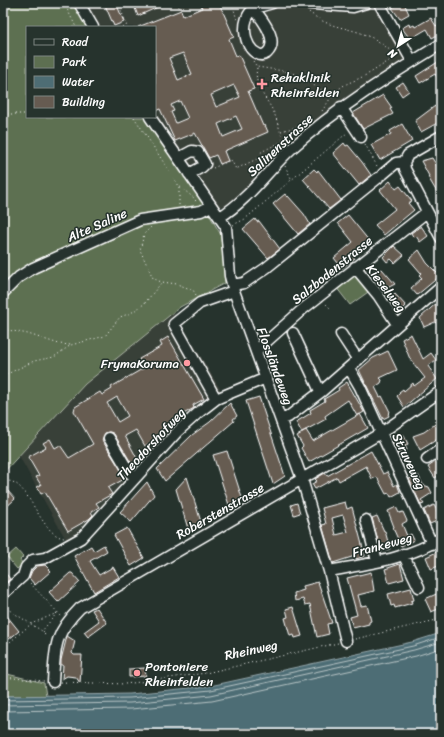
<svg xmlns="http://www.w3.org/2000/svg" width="444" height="737" font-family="Sriracha,sans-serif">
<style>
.built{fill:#393f38}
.green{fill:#5d6f51;stroke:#aeb7a8}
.water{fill:#4e6d74;stroke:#95a7ac}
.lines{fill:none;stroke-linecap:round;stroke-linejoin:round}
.shore{stroke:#b8c5c7;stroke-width:1}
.building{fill:#665b51;stroke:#fff;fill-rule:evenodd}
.minor-casing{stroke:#fff;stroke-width:13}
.path{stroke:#fff;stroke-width:1;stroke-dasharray:1 3;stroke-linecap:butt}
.minor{stroke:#26332d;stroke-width:10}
.poi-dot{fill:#ff9aa2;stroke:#26332d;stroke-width:1.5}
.labels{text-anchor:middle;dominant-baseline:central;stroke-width:3;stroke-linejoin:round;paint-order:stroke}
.poi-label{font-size:13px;fill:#fff;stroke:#26332d;text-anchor:start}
.street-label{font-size:13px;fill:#fff;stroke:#26332d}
</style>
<rect width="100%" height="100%" fill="#26332d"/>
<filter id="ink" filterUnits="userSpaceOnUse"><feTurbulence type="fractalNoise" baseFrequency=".025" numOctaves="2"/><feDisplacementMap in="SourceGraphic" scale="8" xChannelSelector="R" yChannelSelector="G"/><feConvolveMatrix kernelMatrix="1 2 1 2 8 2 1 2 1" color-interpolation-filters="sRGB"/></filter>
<g filter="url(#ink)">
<path class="built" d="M85 3H373L405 60 333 107 280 153 228 207 219 206 195 177 155 116V27H99Z
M174 312 222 392 81 534 68 543 19 456 85 384Z"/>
<path class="green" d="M3 3H73L87 27H27V117H145L198 195 221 235 225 283 180 307 85 384 3 473Z
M353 273 371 290 350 305 336 287Z
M16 549 23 557 20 560 23 564 17 569 7 557Z
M3 673 44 683 46 696H3Z"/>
<path class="water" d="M441 633V734H3V696L130 694 210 686 412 642Z"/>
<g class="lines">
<path class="shore" d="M3 700 130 698 211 690 413 646 441 637
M3 705 130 703 211 695 414 650 441 642
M3 711 131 709 212 701 416 656 441 648"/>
</g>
<path class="building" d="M109 3H116L124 22 114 26 105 5Z
M133 3H167L138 16Z
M200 3H219L234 37 229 39 236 56 239 55 254 89 248 91 263 126 265 125 268 132 224 151 228 161 220 164 216 155 209 158 195 133 175 141 160 109 155 111V27H138L181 10 183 16 202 8ZM183 53 192 74 178 80 169 58ZM234 85 240 97 216 107 211 95ZM180 101 188 118 176 123 171 112 174 111 171 105ZM236 116 242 129 223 137 218 124Z
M400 3H404L409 14 400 19 392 8Z
M431 18 436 26 441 23V33L432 38 427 29 410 39 402 28 409 24 410 27 414 25 415 27Z
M441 60V83L435 74 420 83 416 76Z
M403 82 409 91 402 96 396 87Z
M383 95 392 108 390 109 393 114 363 129 353 113Z
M435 106 441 115V121L421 132 415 121Z
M402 124 412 141 380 160 371 145 391 134 390 131Z
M344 143 346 146 348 145 362 162 371 175 359 185 333 153Z
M432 158 441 172V199L428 177 429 176 421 161Z
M314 169 317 172 318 170 341 200 329 209 303 179Z
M390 181 396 189 400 186 412 201 408 203 414 210 384 235 375 225 395 209 380 190Z
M285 194 287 197 288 196 304 214 310 224 298 234 273 204Z
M348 215 370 242 353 256 355 258 342 268 334 258 353 242 338 223Z
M255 219 257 222 259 221 280 249 268 258 243 229Z
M421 226 428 236 420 242 416 236 414 238 411 233Z
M394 246 404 255 395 263 391 259 387 262 383 257Z
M419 250 427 263 440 276 417 295 411 288 422 278 419 275 421 273 409 259Z
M377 269 379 271 382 269 395 284 383 290 371 273Z
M395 294 406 306 399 313 389 299Z
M441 299V328L435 322 424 327 420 318Z
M411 334 423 359 431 353 436 360 428 366 437 379 404 407 397 396 400 393 399 392 403 389 404 391 413 383 414 386 425 378 410 359 402 339Z
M168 337 204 399 193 405 194 408 173 420 175 423 159 432 161 437 145 446 136 430 125 436 139 462 133 466 114 434 109 432 105 433 102 440 126 478 108 488 112 494 96 503 99 507 91 512 93 515 89 519 68 531 45 492 41 494 37 487 41 485 36 477 39 476 28 457 46 447 43 443 50 439 55 448 60 445 69 458 93 444 74 411 75 407 100 392 102 395 112 389 111 387 144 368 139 359 162 346 160 342ZM117 397 128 416 118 422 107 403Z
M388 351 397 370 380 378 382 380 381 383 375 387 380 397 382 396 390 412 388 414 389 416 383 419 359 370 373 358Z
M347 382 364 412 357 416 348 400 325 416 326 419 317 424 302 432 306 430 313 441 360 414 368 428 309 462 301 448 303 446 297 436 302 433 296 422 311 413 310 410 325 401 324 399 339 390 338 388Z
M259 397 285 476 273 484 246 401Z
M230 403 237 416 233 419 234 421 165 481 157 469 192 435 210 422Z
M441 420V437L420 450 413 436 424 432Z
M403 434 408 444 405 446 407 450 398 454 391 439Z
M227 451 243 501 230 508 213 455Z
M371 451 383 474 387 472 394 486 397 484 400 492 391 497 389 493 386 494 377 477 372 479 366 466 339 481 337 477 315 489 312 484 317 481 315 479 325 473 327 476Z
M441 458V474L435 478 428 467Z
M418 475 423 485 429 487 432 493 421 500 424 504 421 505 409 479Z
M187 477 202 525 189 532 176 489Z
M147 482 154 495 131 522 120 512Z
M6 489 15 499 3 510V492Z
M345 502 347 509 352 507 365 556 356 559 355 556 333 563 322 525 326 524 322 508ZM343 515 348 532 336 535 332 518Z
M297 503 300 513 294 515 291 505Z
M434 505 441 519 430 524 424 510Z
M396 507 399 513 403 512 407 521 402 524 407 536 411 534 414 540 401 546 393 528 394 527 388 511Z
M377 516 384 531H385L390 549 381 551 372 518Z
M127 528 144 558 131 566 114 535Z
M104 545 107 551 90 561 99 575 113 567 119 577 94 592 74 556 91 546 94 551Z
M441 550V565L431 569 426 557Z
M400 564 404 579 389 583 385 569Z
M45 565 51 571 35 585 29 578 32 571 37 566Z
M3 570 10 579 3 585Z
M371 572 374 591 358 595 361 606 367 605 371 621 369 622V624L353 628 350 617 357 615 347 578Z
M70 573H72L80 582 58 602 49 592Z
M318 582 332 623 327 624 329 634 317 637 310 604 305 605 303 599 295 601 294 593 304 590 303 586Z
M411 588 414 600 411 601 412 603 395 608 394 605 391 606 388 594Z
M441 592V608L431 612 425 599Z
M293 607 302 636 295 638 294 635 290 636 285 618 288 617 286 609Z
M97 608 107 623 88 637 84 632 99 621 92 610Z
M3 611 19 631 3 644Z
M67 636 75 641 72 653 74 655H82L80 683 76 677 67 676 62 679 63 665H61V660Z
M145 668 146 676 129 677V669Z"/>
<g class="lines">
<defs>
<path id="minor" d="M79 3 93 27
M300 3 353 7 366 3
M379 3 412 61
M254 9C262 19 280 41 267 53 264 55 261 56 258 54 243 48 240 18 254 9 259 6 267 5 272 3
M341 107 361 137
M150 117 226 227 230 276 234 291 302 479 329 571 346 641
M179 158 192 151 198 152 205 164 202 167 189 174
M404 162 405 169 441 238
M404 162 408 155 441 136
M383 174 396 163 404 162
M220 217C248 200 268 170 292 148 338 107 389 76 441 44
M355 267 378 295 397 324
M232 285 244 283 266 268 378 178
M3 293 19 277 33 268 140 220 201 211 211 206
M293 333 318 387 322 391
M341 334 358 360
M256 351 303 309 427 212
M349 368 360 387 432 544
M216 399 174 324 200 303 234 291
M281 419 288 417 322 391 441 287
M109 438 129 472 135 478
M427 459 441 449
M366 520 377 561
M403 554 419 587
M329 571C366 564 409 559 441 538
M3 594 23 576 26 567 33 560 45 558 81 538 178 431 198 413 216 399 266 378
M53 682C55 647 54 634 80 608L381 433 441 391"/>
</defs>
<use href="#minor" class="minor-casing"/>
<path class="path" d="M64 3 76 27
M118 3 127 25 121 27
M177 3 180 9
M232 3 237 20
M243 7 245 3
M3 11 15 3
M309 12C326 26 338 26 358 32 374 37 385 45 397 57
M253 61 257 67 291 72 332 96C344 82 349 84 364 76 377 70 385 62 399 56
M257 68C253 86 267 98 274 113 278 122 280 132 283 140
M322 111 332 96 336 100
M3 114H27
M134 117 179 186 194 198 197 203
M281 131 305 125
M365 144 378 168
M285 166 291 178
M213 168 231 160 236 169 263 156 261 152 283 141
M179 205V186
M233 225 245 219 347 133
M151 227 144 234 140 250 153 278 161 282
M326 304 330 308
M3 329 28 334 59 344 71 345
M3 376 34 361 54 357 71 345 105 336 120 317 131 313 144 304 162 282 177 284 193 290 196 295
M3 485 7 481C29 480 40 535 64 538
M30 583 62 617
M3 606 31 624 3 648
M57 613 42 631 31 624Z
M43 631 45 633 44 637
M355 639 441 619
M3 677 44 681
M61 682 125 684 206 673 338 643"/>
<use href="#minor" class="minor"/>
</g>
</g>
<g class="poi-dot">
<path d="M260 78h4v4h4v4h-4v4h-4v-4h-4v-4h4z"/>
<circle cx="187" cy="363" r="4"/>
<circle cx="137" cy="673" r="4"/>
</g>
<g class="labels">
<g class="poi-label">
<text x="271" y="77">Rehaklinik<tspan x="271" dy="15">Rheinfelden</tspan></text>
<text x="179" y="363" text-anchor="end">FrymaKoruma</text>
<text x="145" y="666">Pontoniere<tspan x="145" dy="15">Rheinfelden</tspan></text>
</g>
<g class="street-label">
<text transform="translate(280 145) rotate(-43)">Salinenstrasse</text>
<text transform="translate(97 225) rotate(-24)">Alte Saline</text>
<text transform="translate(332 270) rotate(-39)">Salzbodenstrasse</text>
<text transform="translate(386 288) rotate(53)">Kieselweg</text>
<text transform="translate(275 366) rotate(70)">Flossländeweg</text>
<text transform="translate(151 444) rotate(-47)">Theodorshofweg</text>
<text transform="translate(409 461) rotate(65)">Struveweg</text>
<text transform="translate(220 511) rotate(-30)">Roberstenstrasse</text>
<text transform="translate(382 545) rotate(-15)">Frankeweg</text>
<text transform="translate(251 650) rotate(-12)">Rheinweg</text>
</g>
</g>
<rect width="444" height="737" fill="none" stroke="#26332d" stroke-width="16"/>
<rect x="8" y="8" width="428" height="721" fill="none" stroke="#fff" stroke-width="1.5" filter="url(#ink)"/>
<rect x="26" y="26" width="130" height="92" fill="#26332d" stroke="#7d8581"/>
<rect x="34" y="39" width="20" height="6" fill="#26332d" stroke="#7d8581"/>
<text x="62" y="46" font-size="12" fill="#ffffff">Road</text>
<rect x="34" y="56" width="20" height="12" fill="#5d6f51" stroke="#7d8581"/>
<text x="62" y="66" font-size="12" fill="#ffffff">Park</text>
<rect x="34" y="76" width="20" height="12" fill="#4e6d74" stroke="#7d8581"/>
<text x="62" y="86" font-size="12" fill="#ffffff">Water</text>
<rect x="34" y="96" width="20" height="12" fill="#665b51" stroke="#7d8581"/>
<text x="62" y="106" font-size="12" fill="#ffffff">Building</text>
<g transform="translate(398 46) rotate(216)" stroke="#26332d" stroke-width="3" paint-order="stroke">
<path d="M0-3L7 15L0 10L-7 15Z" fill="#ffffff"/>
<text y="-6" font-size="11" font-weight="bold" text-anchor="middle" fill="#ffffff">N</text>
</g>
</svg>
